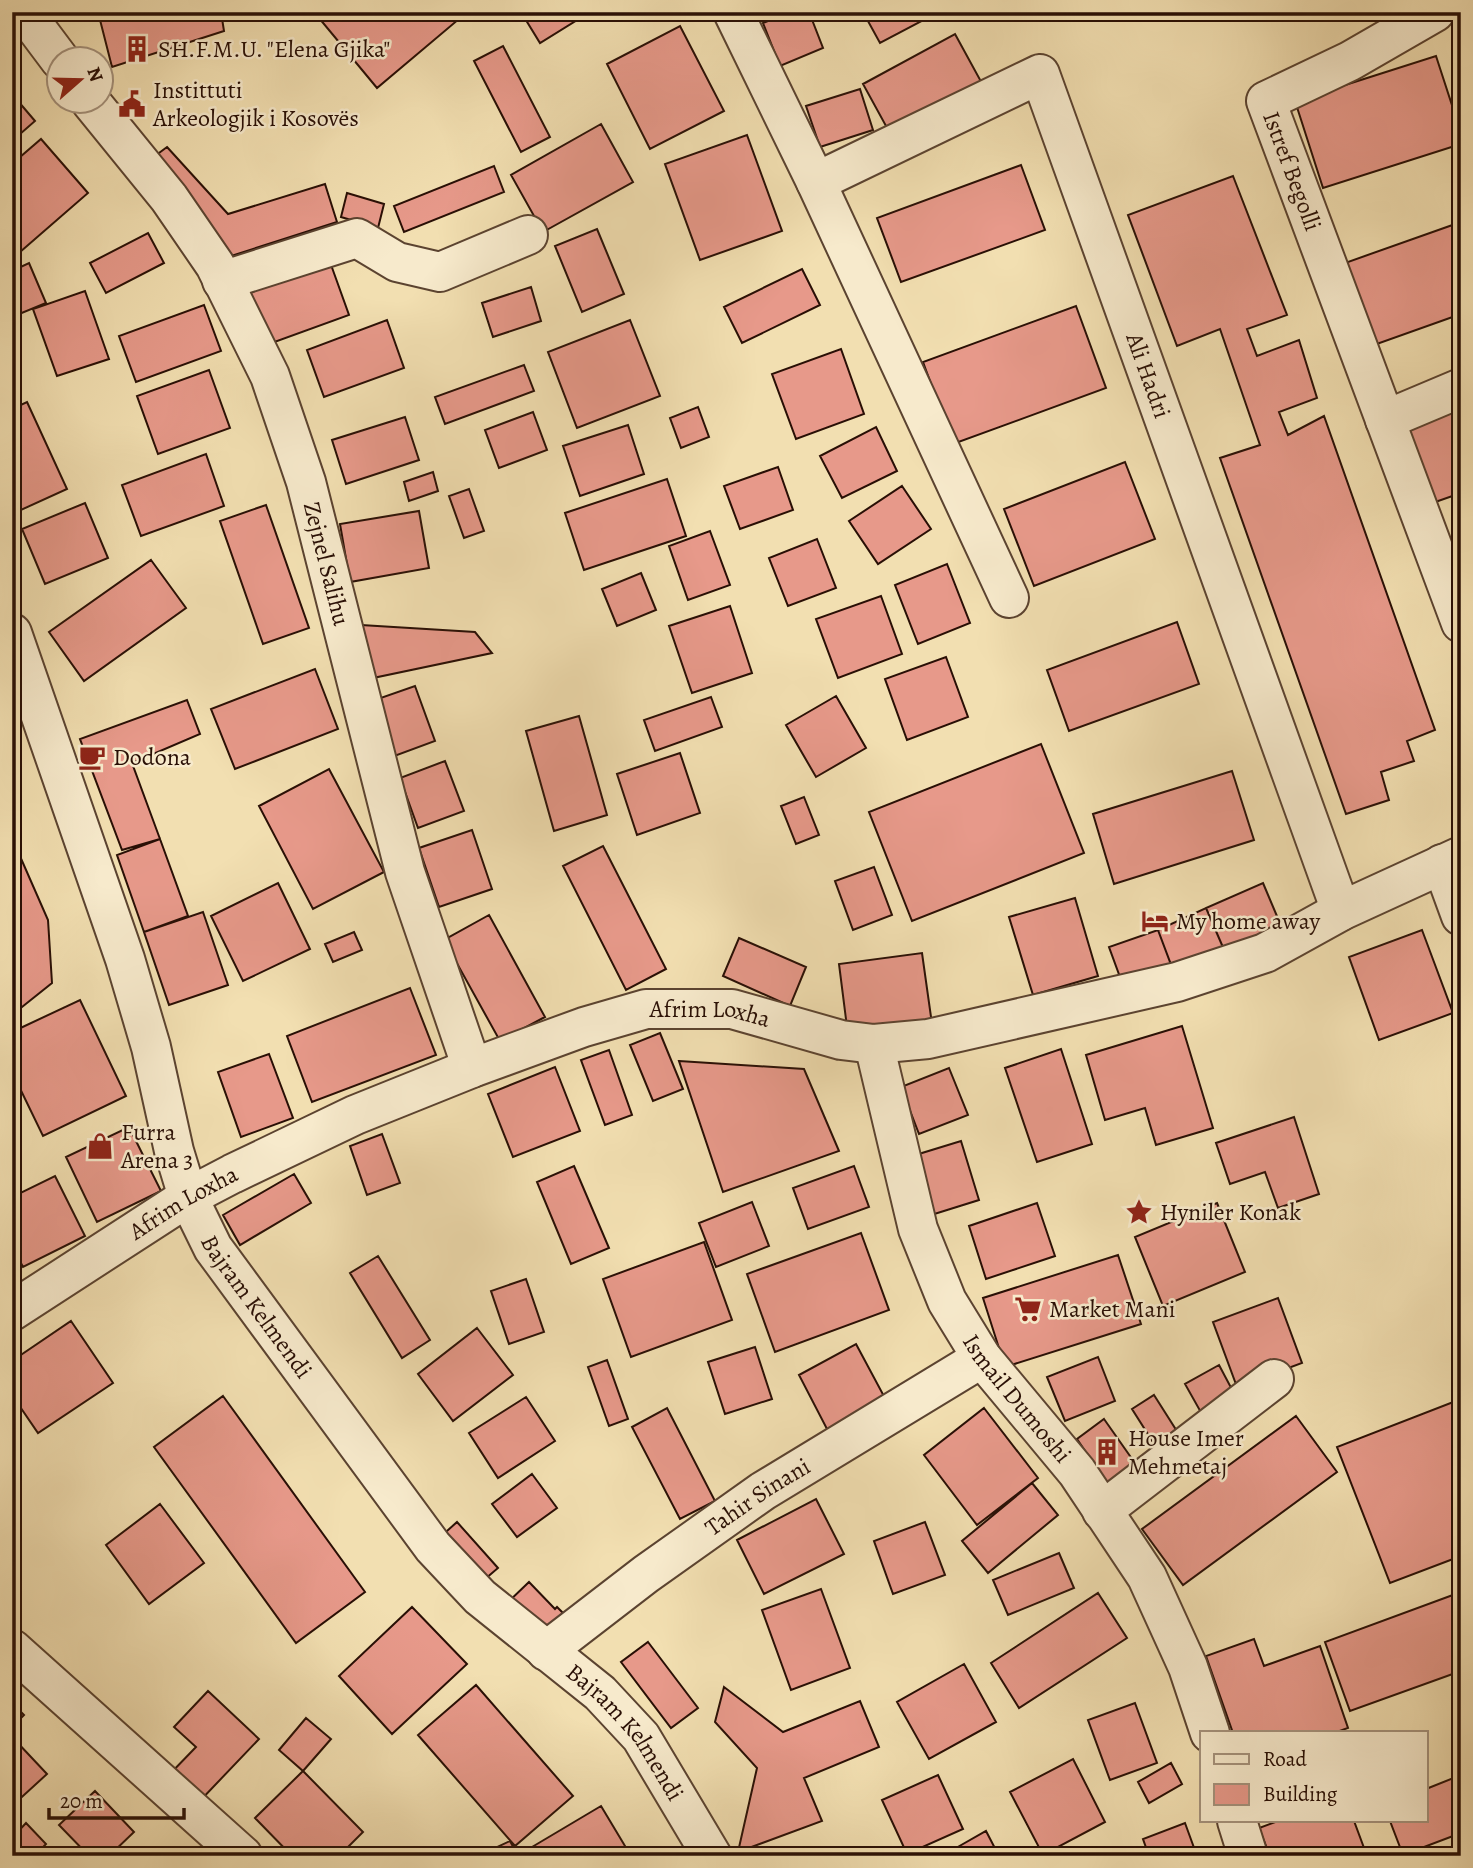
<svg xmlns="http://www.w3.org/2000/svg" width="1473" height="1868" font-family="Alegreya,serif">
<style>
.building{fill:#e7998a;stroke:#290f05;stroke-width:2}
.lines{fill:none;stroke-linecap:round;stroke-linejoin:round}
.street-casing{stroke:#5b4330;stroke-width:42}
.street{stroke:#f7eacc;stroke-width:38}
.labels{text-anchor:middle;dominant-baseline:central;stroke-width:5;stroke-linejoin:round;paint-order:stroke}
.poi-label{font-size:24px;fill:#290f05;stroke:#f7eacc;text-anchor:start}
.street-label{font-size:24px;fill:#290f05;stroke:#f7eacc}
</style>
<rect width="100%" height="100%" fill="#f2dfb1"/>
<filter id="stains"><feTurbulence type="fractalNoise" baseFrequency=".00286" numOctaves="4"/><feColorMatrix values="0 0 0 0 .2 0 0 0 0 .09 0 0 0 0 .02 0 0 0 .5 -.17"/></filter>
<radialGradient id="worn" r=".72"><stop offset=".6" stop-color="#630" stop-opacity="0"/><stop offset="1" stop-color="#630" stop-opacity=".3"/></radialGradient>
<path class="building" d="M98 12H221L224 31 112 67Z
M314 12H453L459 19 377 88Z
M521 12H590L540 43Z
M790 12H809L823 48 780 66 763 23Z
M863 12H937V13L880 43Z
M680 26 724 111 650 149 607 64Z
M955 34 984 87 892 137 863 84Z
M503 46 550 137 521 152 474 61Z
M1436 56 1461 133V144L1323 188 1295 101Z
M860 89 873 130 820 147 806 106Z
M12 94 35 121 12 141Z
M601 124 633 182 543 232 511 175Z
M747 135 782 231 700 260 665 164Z
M41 139 88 193 12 259V164Z
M167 147 228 214 325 184 337 222 228 257 151 159Z
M1021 165 1045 230 901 282 877 218Z
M494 166 504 192 404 232 394 206Z
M1233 176 1287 315 1247 329 1257 356 1299 340 1317 398 1279 412 1288 435 1324 416 1435 730 1407 741 1414 761 1381 772 1389 800 1346 814 1220 458 1260 445 1220 329 1177 346 1128 215Z
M347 193 384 204 378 228 341 217Z
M1461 222V314L1374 345 1345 263Z
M597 229 624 294 582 312 555 246Z
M148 233 164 263 106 293 90 263Z
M330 262 349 315 269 344 250 292Z
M29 263 46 303 12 317V271Z
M802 269 820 305 742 343 724 307Z
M531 287 541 321 493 337 482 303Z
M85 291 109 359 57 376 33 309Z
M204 305 221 351 136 382 119 336Z
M1076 306 1106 388 953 444 923 362Z
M387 320 404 368 324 397 307 350Z
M630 320 660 396 577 428 548 352Z
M841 349 864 414 796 439 772 374Z
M524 365 534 391 445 424 435 397Z
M209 370 230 428 158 454 137 396Z
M27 402 67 489 12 514V409Z
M1461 402V493L1424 506 1394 427Z
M698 407 709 437 681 448 670 418Z
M533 412 547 450 499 468 485 430Z
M405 417 419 460 346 484 332 440Z
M628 425 644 474 580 496 563 446Z
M876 427 897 471 842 498 820 456Z
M206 454 224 506 141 536 122 485Z
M1125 462 1155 539 1034 586 1004 509Z
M778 467 793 510 740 529 724 486Z
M433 472 438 491 409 501 404 482Z
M667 479 686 536 584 570 565 513Z
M902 486 931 529 878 564 849 521Z
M469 489 484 531 464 538 449 496Z
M85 503 108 558 45 584 22 529Z
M266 505 309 628 263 644 220 521Z
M419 511 429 568 350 582 340 524Z
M710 531 730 585 688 600 669 546Z
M817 539 836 588 788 606 769 558Z
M151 560 186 608 84 681 49 632Z
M947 564 970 623 918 644 895 585Z
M641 573 656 610 617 626 602 589Z
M881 596 902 654 838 678 816 619Z
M730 606 752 673 692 693 669 626Z
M1177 622 1199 684 1069 731 1047 670Z
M361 625 475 632 492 653 373 678Z
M946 657 968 717 907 740 885 679Z
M315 669 338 729 235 769 211 709Z
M415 686 435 741 389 758 369 702Z
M836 696 866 748 816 777 786 725Z
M711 697 722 727 655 751 644 720Z
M187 700 200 734 132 763 160 839 122 850 80 739Z
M579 716 607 815 554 831 526 731Z
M1041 744 1084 853 912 921 869 812Z
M680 753 700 813 637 835 617 774Z
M445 761 464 811 418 828 400 778Z
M329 769 384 872 313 909 259 806Z
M1232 771 1254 840 1114 884 1093 814Z
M804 797 819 835 796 844 781 806Z
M472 830 492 889 439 907 419 848Z
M12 838 48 920 52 983 12 1015Z
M160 839 188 916 144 932 117 855Z
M603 846 666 969 626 990 563 866Z
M874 867 892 915 853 930 835 881Z
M278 883 310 949 243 981 211 916Z
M1263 883 1282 928 1225 952 1206 908Z
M1075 898 1098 976 1033 995 1009 917Z
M1206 908 1225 952 1173 970 1158 930Z
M203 912 228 985 169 1005 144 932Z
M489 915 545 1017 500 1041 444 940Z
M1158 930 1173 970 1124 988 1109 947Z
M1422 930 1453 1013 1379 1040 1349 957Z
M354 932 362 950 333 962 325 944Z
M739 938 806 967 790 1006 723 976Z
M922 953 932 1024 848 1035 839 964Z
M410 988 436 1055 312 1102 287 1036Z
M80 1000 126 1096 43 1136 12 1072V1032Z
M1182 1026 1213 1128 1156 1145 1145 1108 1105 1120 1086 1055Z
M660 1033 683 1089 653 1101 630 1045Z
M1061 1049 1092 1144 1037 1162 1005 1068Z
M609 1050 632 1115 605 1125 581 1060Z
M269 1054 293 1118 241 1137 218 1072Z
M679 1061 804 1069 839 1151 723 1192Z
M555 1067 580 1131 513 1157 488 1094Z
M949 1068 968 1115 919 1134 901 1087Z
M1294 1117 1319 1194 1278 1208 1265 1172 1230 1184 1216 1143Z
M129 1127 161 1191 97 1222 66 1157Z
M382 1134 400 1183 367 1195 350 1146Z
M961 1141 979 1200 928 1216 909 1157Z
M574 1166 609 1248 571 1264 537 1182Z
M854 1166 869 1207 808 1229 793 1188Z
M294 1174 311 1203 240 1245 223 1215Z
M55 1176 85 1236 23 1267 12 1246V1197Z
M752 1202 769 1246 716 1267 699 1223Z
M1037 1203 1055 1256 986 1279 969 1226Z
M1217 1203 1245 1272 1163 1306 1135 1237Z
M861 1233 889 1310 775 1352 747 1274Z
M704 1242 732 1320 631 1357 603 1279Z
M1118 1255 1141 1324 1005 1367 983 1298Z
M378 1256 430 1340 402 1358 350 1273Z
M526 1279 544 1332 509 1344 491 1291Z
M1278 1298 1302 1363 1237 1387 1213 1322Z
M71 1321 113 1383 38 1433 12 1395V1361Z
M477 1328 513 1375 453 1421 418 1374Z
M856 1344 886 1400 828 1431 799 1375Z
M755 1347 772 1399 725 1414 708 1362Z
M1098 1357 1115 1401 1065 1421 1047 1377Z
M607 1360 628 1419 609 1426 588 1367Z
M1219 1365 1236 1397 1203 1416 1185 1384Z
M1154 1395 1180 1436 1158 1450 1132 1409Z
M223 1396 365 1592 296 1643 154 1447Z
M526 1397 555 1441 498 1478 469 1433Z
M1461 1399V1556L1390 1583 1337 1447Z
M667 1408 715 1501 680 1519 632 1427Z
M984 1408 1038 1478 977 1525 924 1455Z
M1296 1416 1337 1472 1183 1585 1142 1529Z
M1104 1419 1137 1466 1109 1486 1077 1439Z
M532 1474 557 1508 517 1537 492 1504Z
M1032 1483 1058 1515 988 1573 962 1541Z
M816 1499 844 1554 764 1594 737 1540Z
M160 1504 204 1563 149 1604 106 1545Z
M457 1522 498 1568 478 1585 438 1539Z
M925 1522 945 1575 893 1594 874 1541Z
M1059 1553 1074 1588 1008 1615 993 1580Z
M529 1582 555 1609 557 1607 570 1620 545 1644 507 1603Z
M821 1589 850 1668 791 1690 762 1610Z
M1461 1592V1671L1350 1711 1325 1642Z
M1098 1593 1127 1638 1019 1708 991 1663Z
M412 1607 467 1664 392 1734 339 1676Z
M1254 1639 1264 1666 1320 1646 1348 1728 1334 1733H1233L1206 1656Z
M648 1642 698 1708 671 1728 621 1662Z
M964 1664 996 1722 929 1759 897 1702Z
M476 1685 573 1796 515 1846 418 1735Z
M724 1687 783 1732 860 1701 879 1747 804 1778 822 1821 738 1852 757 1768 715 1722Z
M208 1691 259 1739 196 1805 166 1778 196 1747 174 1727Z
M12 1703 24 1715 12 1727Z
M1135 1703 1157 1763 1110 1780 1088 1720Z
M306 1718 331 1739 303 1771 279 1750Z
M15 1740 47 1774 12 1806V1743Z
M1073 1759 1105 1822 1043 1855 1010 1792Z
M1171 1763 1182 1784 1149 1803 1138 1782Z
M303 1771 363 1832 339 1856H292L255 1818Z
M938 1775 963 1829 907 1854 882 1800Z
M1461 1775V1833L1403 1855 1390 1821H1426V1789Z
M95 1791 134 1832 109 1856H89L59 1825Z
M601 1806 631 1856H537L532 1847Z
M1278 1821H1354L1367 1856H1270L1259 1828Z
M26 1823 46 1844 35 1856H12V1838Z
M1185 1823 1197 1856H1149L1143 1839Z
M986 1831 999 1856H961L956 1848Z
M510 1841 518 1856H478Z"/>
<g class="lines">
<defs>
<g id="street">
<path d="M24 12 60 60"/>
<path d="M733 12 816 182 1009 598"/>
<path id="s1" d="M1435 12 1350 61 1266 101 1461 623"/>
<path id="s2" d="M91 102 169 198 215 265 270 376 306 482 405 872 472 1068"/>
<path id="s3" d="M816 182 1040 74 1341 911"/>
<path d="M222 281 357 238 397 262 440 272 528 235"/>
<path d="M1385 420 1461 388"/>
<path id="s4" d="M12 633 125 959 151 1047 174 1151 188 1197 213 1248 433 1547 480 1597 600 1693 641 1737 712 1856"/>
<path d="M1442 864 1461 916"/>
<path id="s5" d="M874 1044 918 1229 947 1301 982 1358 1077 1472 1147 1577 1188 1667 1210 1733"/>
<path id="s6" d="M12 1311 188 1197 232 1174 355 1115 472 1068 584 1027 646 1009H732L841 1040 874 1044 928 1039 1177 982 1265 953 1341 911 1461 856"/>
<path d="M1102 1511 1274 1379"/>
<path d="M12 1649 243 1856"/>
<path id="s7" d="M546 1651 646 1574 763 1491 982 1358"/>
<path d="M1237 1821 1248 1856"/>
</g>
</defs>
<use href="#street" class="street-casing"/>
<use href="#street" class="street"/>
</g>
<defs>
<symbol id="building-bare" viewBox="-9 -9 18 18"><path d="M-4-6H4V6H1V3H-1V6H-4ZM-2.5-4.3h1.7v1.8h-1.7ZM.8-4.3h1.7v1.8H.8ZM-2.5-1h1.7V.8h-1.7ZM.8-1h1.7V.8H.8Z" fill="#8f2418" stroke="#f7eacc" stroke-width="2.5" paint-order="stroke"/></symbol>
<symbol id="civic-bare" viewBox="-9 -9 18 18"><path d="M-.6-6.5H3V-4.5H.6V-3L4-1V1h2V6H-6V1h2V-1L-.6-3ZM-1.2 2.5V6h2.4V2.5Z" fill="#8f2418" stroke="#f7eacc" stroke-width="2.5" paint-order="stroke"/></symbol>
<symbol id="cafe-bare" viewBox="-9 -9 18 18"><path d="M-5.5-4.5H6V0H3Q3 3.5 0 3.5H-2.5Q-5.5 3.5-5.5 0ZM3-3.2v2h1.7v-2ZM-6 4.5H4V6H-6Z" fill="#8f2418" stroke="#f7eacc" stroke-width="2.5" paint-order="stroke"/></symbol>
<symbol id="hotel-bare" viewBox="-9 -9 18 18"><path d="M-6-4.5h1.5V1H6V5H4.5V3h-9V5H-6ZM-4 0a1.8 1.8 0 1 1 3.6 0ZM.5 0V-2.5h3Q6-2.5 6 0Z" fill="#8f2418" stroke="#f7eacc" stroke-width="2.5" paint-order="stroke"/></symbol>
<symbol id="shop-bare" viewBox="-9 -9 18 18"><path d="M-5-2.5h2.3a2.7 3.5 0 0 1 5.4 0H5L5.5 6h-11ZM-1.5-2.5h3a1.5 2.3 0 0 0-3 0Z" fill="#8f2418" stroke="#f7eacc" stroke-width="2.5" paint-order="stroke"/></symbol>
<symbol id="sight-bare" viewBox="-9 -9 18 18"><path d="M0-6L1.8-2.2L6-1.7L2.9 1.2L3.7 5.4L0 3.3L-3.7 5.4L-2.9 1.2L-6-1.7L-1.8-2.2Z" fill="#8f2418" stroke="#f7eacc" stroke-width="2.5" paint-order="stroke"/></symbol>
<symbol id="supermarket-bare" viewBox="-9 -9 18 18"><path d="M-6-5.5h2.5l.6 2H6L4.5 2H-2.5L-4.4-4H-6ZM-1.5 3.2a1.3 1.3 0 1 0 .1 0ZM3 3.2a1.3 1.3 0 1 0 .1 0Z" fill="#8f2418" stroke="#f7eacc" stroke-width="2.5" paint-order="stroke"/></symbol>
</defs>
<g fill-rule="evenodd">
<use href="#building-bare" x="118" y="30" width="38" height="38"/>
<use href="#civic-bare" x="113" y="85" width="38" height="38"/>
<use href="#cafe-bare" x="73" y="738" width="38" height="38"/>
<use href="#hotel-bare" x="1136" y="902" width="38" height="38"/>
<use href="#shop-bare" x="81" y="1127" width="38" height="38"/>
<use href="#sight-bare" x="1120" y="1193" width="38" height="38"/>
<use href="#supermarket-bare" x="1009" y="1290" width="38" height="38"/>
<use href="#building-bare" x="1088" y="1433" width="38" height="38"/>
</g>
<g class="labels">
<g class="poi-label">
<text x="158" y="49">SH.F.M.U. "Elena Gjika"</text>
<text x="153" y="90">Instittuti<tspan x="153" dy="28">Arkeologjik i Kosovës</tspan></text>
<text x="113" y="757">Dodona</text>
<text x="1176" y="921">My home away</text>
<text x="121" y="1132">Furra<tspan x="121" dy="28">Arena 3</tspan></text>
<text x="1160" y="1212">Hyniler Konak</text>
<text x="1049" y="1309">Market Mani</text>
<text x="1128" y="1438">House Imer<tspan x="1128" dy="28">Mehmetaj</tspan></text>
</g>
<g class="street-label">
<text stroke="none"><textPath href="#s1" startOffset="266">Istref Begolli</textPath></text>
<text stroke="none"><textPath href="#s3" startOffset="569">Ali Hadri</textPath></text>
<text stroke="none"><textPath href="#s2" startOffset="525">Zejnel Salihu</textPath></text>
<text stroke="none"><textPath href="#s6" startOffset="770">Afrim Loxha</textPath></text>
<text stroke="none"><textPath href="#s6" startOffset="203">Afrim Loxha</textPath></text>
<text stroke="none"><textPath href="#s4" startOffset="721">Bajram Kelmendi</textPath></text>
<text stroke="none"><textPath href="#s5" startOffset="388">Ismail Dumoshi</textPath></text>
<text stroke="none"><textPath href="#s7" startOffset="262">Tahir Sinani</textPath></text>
<text stroke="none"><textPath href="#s4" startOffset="1288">Bajram Kelmendi</textPath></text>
</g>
</g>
<rect width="1473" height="1868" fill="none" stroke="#f2dfb1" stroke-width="42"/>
<rect x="14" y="14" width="1445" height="1840" fill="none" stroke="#290f05" stroke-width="3.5"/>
<rect x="21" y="21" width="1431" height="1826" fill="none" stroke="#290f05" stroke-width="2"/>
<rect x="1200" y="1731" width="228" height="91" fill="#f7eacc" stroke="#a5927c" stroke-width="2"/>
<rect x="1214" y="1754" width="35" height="10" fill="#f7eacc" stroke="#a5927c" stroke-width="2"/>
<text x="1263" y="1766" font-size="21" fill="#290f05">Road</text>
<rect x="1214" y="1784" width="35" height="21" fill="#e7998a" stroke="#a5927c" stroke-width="2"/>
<text x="1263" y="1801" font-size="21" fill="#290f05">Building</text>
<g transform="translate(80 80) rotate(70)"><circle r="33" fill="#f7eacc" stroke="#a5927c" stroke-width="2"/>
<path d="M0-5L12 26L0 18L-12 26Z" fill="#8f2418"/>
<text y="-10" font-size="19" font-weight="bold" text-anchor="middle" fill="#290f05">N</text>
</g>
<path d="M49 1808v10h135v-10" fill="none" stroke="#290f05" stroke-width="3.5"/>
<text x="60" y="1808" font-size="21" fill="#290f05" stroke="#f7eacc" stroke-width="5" paint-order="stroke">20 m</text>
<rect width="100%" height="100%" filter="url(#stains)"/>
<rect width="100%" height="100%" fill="url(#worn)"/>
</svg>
